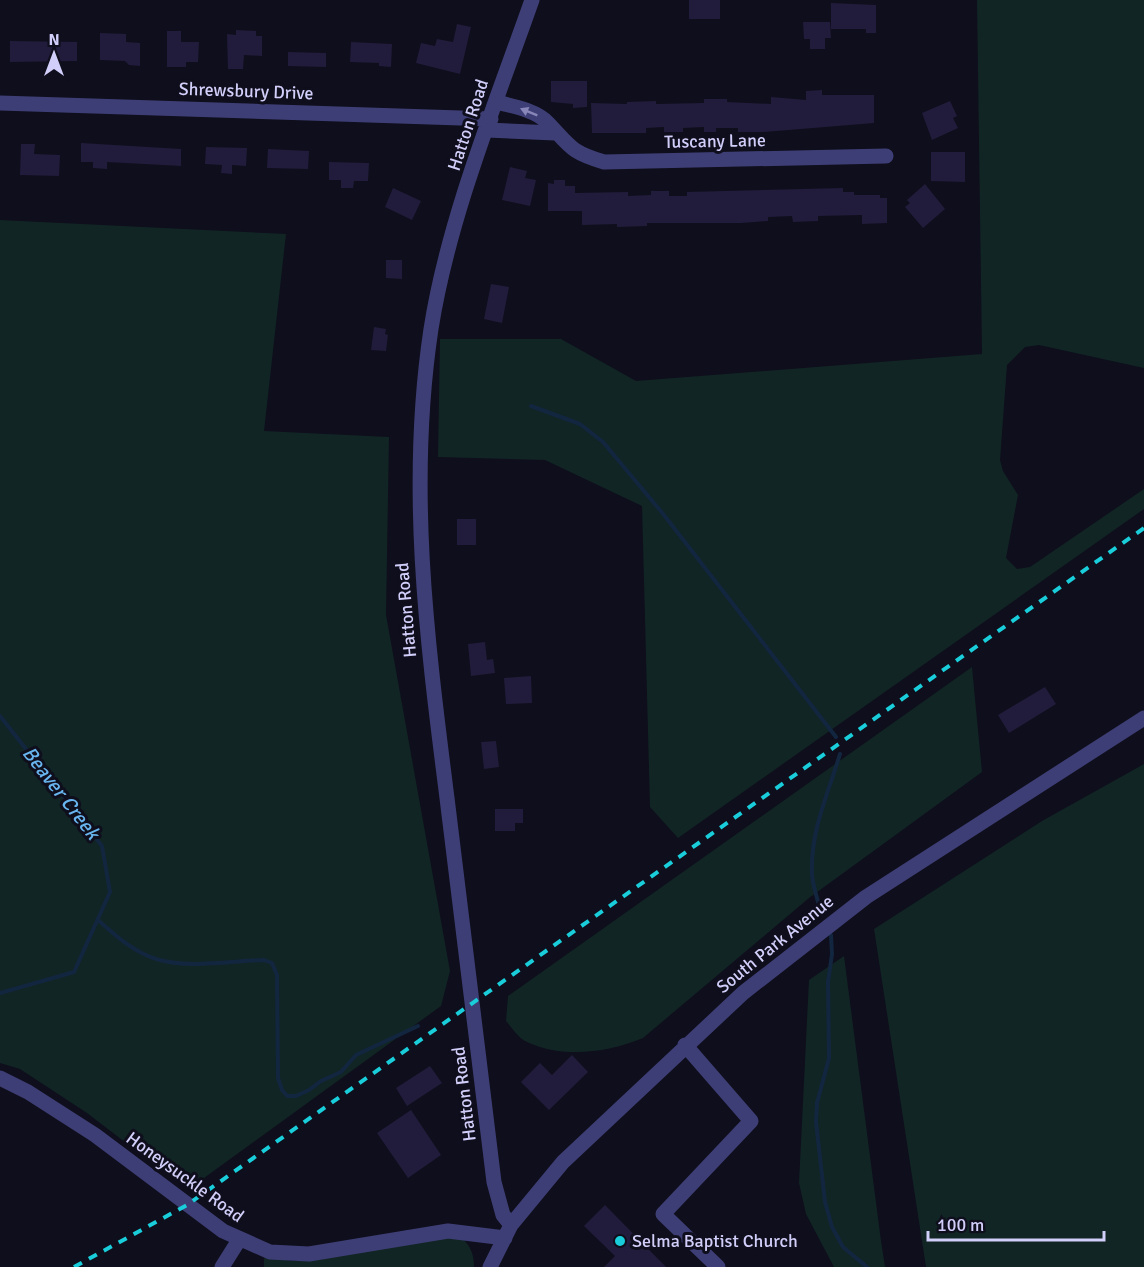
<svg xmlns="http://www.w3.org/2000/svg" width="1144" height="1267" font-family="Signika,sans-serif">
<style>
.green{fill:#112524}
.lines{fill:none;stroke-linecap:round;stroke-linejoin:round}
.stream{stroke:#132640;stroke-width:4}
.building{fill:#211c3b}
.minor{stroke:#3e3e76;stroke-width:15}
.rail{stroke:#19ceda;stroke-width:4;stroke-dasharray:9 8;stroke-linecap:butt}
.oneway{fill:#8886b8}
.poi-dot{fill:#19ceda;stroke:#0f0e1c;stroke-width:2}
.labels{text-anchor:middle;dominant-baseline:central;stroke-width:6;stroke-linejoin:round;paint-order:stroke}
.street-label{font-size:18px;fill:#d1cef9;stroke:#0f0e1c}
.poi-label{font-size:18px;fill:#d1cef9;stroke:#0f0e1c;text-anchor:start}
.water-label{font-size:20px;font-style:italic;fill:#68b4ee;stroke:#0f0e1c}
</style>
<rect width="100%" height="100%" fill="#0f0e1c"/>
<path class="green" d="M977 0H1144V368L1039 345 1025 347 1007 365 1000 460 1003 471 1018 495 1006 558 1017 569 1030 567 1144 489V509L678 838 650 807 642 506 545 460 438 457 440 339H561L636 381 982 354Z
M0 220 286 234 264 431 389 437 386 615 450 971 441 1006 204 1178 185 1181 168 1175 87 1113 20 1069 0 1063Z
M972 667 982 772 809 898 643 1038C607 1053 561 1059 525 1041 518 1037 511 1027 506 1021L508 996Z
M1144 764V1267H926L874 929 1042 821Z
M844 956 881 1241 885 1267H834L806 1214 799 1183 809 980Z
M460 1236C470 1245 474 1253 474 1267H264V1258L296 1261Z"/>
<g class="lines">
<path class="stream" d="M531 406 580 424 603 442 664 515 836 737
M0 716 102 846 110 892 74 972 0 993
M821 915C819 902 813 888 812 875 810 831 828 794 840 754
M98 920C115 935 133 952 156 959 188 969 230 961 264 960L272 963 277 975 278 1078 282 1090 287 1096H296L309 1090 321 1081 341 1072 356 1055 418 1026
M831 935 832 954 828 982 829 1058 817 1103 816 1122 825 1202 832 1227 843 1247 867 1267"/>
</g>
<path class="building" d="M689 0H720V19H689Z
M831 3 876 5V33H866V29H831Z
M803 22H830L831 38H825V49H810V39H804Z
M457 24 471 27 460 74 416 63 421 43 435 46 437 39 453 42Z
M236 30 256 31V36H262V56L244 55 243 69H228L227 34 236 35Z
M167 31H181V42H199L198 62H186V67H167Z
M100 33 126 34V42L140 43V66L129 65 125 61 100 60Z
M10 41 77 42V61L10 62Z
M351 42 392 44 391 67 379 66V63L350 62Z
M288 52 326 53V67L288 66Z
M551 81H587V107L573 108V104L551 102Z
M822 90V95H874V123L764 132H738V128H716V132H704V127L683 128V132H664V127L646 128V133H592L591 103 627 104V102L656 101V104L704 103V99H727V102L771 104V97L806 100V91Z
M950 101 957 116 953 118 958 128 932 140 922 113Z
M81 143 181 149V166L107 162V169L93 168V162H81Z
M21 144H35L34 154 60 155 59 176 20 175Z
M206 147 247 148 246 166 232 165V174L221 173 222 165 205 164Z
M268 149 309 151 308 169 267 168Z
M931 152H965V182L931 181Z
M329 162 369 163 368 181H354L353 188H341V180H329Z
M510 167 527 171 525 178 536 180 530 206 502 200Z
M554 180H565V186H575V193L628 192V196L651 195V191H669V196H687V192L843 188V192H854V195H880V198H887V223L862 224V215L818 216V221L793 222 792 216 768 217V221L741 223H647V226L617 227V224L582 225V211H548V183L554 184Z
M925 184 945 209 923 228 905 207 910 203 907 200Z
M393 188 421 201 412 220 385 207Z
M386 260H402V279L386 278Z
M491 284 509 287 502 323 484 319Z
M374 327 386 329 385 334 388 335 386 351 371 350Z
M457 519H476V545H457Z
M485 642 487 660 493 659 495 673 471 676 468 644Z
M531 676 532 703 506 704 504 678Z
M1045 687 1056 704 1009 733 998 715Z
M496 741 499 767 484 769 481 742Z
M495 809H523V823H515V831H495Z
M572 1055 588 1072 549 1110 521 1082 540 1063 552 1075Z
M430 1066 442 1083 407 1106 396 1088Z
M411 1110 441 1155 408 1178 377 1133Z
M605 1205 666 1267H604L615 1256 584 1226Z"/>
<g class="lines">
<path class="minor" d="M496 102C512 106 536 110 548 123 570 146 570 152 604 162L886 156
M0 103 491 119
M487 130 555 133
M685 1045 751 1121 663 1214 718 1267
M0 1078 28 1092 95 1135 223 1231 270 1252 309 1254 448 1231 505 1238
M511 1225 503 1215 494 1182C479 1054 463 926 447 798 427 640 407 488 431 329 448 220 495 105 532 0
M222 1267 239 1240
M490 1267 511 1225 563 1162 743 993 866 897 1144 718"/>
<path class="rail" d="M74 1267 187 1205 1144 528"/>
</g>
<defs><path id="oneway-solid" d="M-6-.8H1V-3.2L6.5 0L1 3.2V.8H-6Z" transform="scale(1.5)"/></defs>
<use class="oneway" href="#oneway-solid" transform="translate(529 112) rotate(-158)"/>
<circle class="poi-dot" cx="620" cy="1241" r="6"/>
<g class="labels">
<g class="street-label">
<text transform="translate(246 91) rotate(2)">Shrewsbury Drive</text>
<text transform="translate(468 125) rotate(-72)">Hatton Road</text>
<text transform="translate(715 141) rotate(-1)">Tuscany Lane</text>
<text transform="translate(406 610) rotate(-95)">Hatton Road</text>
<text transform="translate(775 944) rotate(-39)">South Park Avenue</text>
<text transform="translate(464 1094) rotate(-97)">Hatton Road</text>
<text transform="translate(185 1177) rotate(36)">Honeysuckle Road</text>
</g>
<g class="poi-label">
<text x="632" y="1241">Selma Baptist Church</text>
</g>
<g class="water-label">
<text transform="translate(61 793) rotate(52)">Beaver Creek</text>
</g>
</g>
<g transform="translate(54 54)" stroke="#0f0e1c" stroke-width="4.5" paint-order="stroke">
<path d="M0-4.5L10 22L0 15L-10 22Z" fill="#d1cef9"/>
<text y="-9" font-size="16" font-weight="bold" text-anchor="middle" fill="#d1cef9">N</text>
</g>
<path d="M928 1231v9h176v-9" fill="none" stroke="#d1cef9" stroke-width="3"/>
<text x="937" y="1231" font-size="18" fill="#d1cef9" stroke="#0f0e1c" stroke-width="4.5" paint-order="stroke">100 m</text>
</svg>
